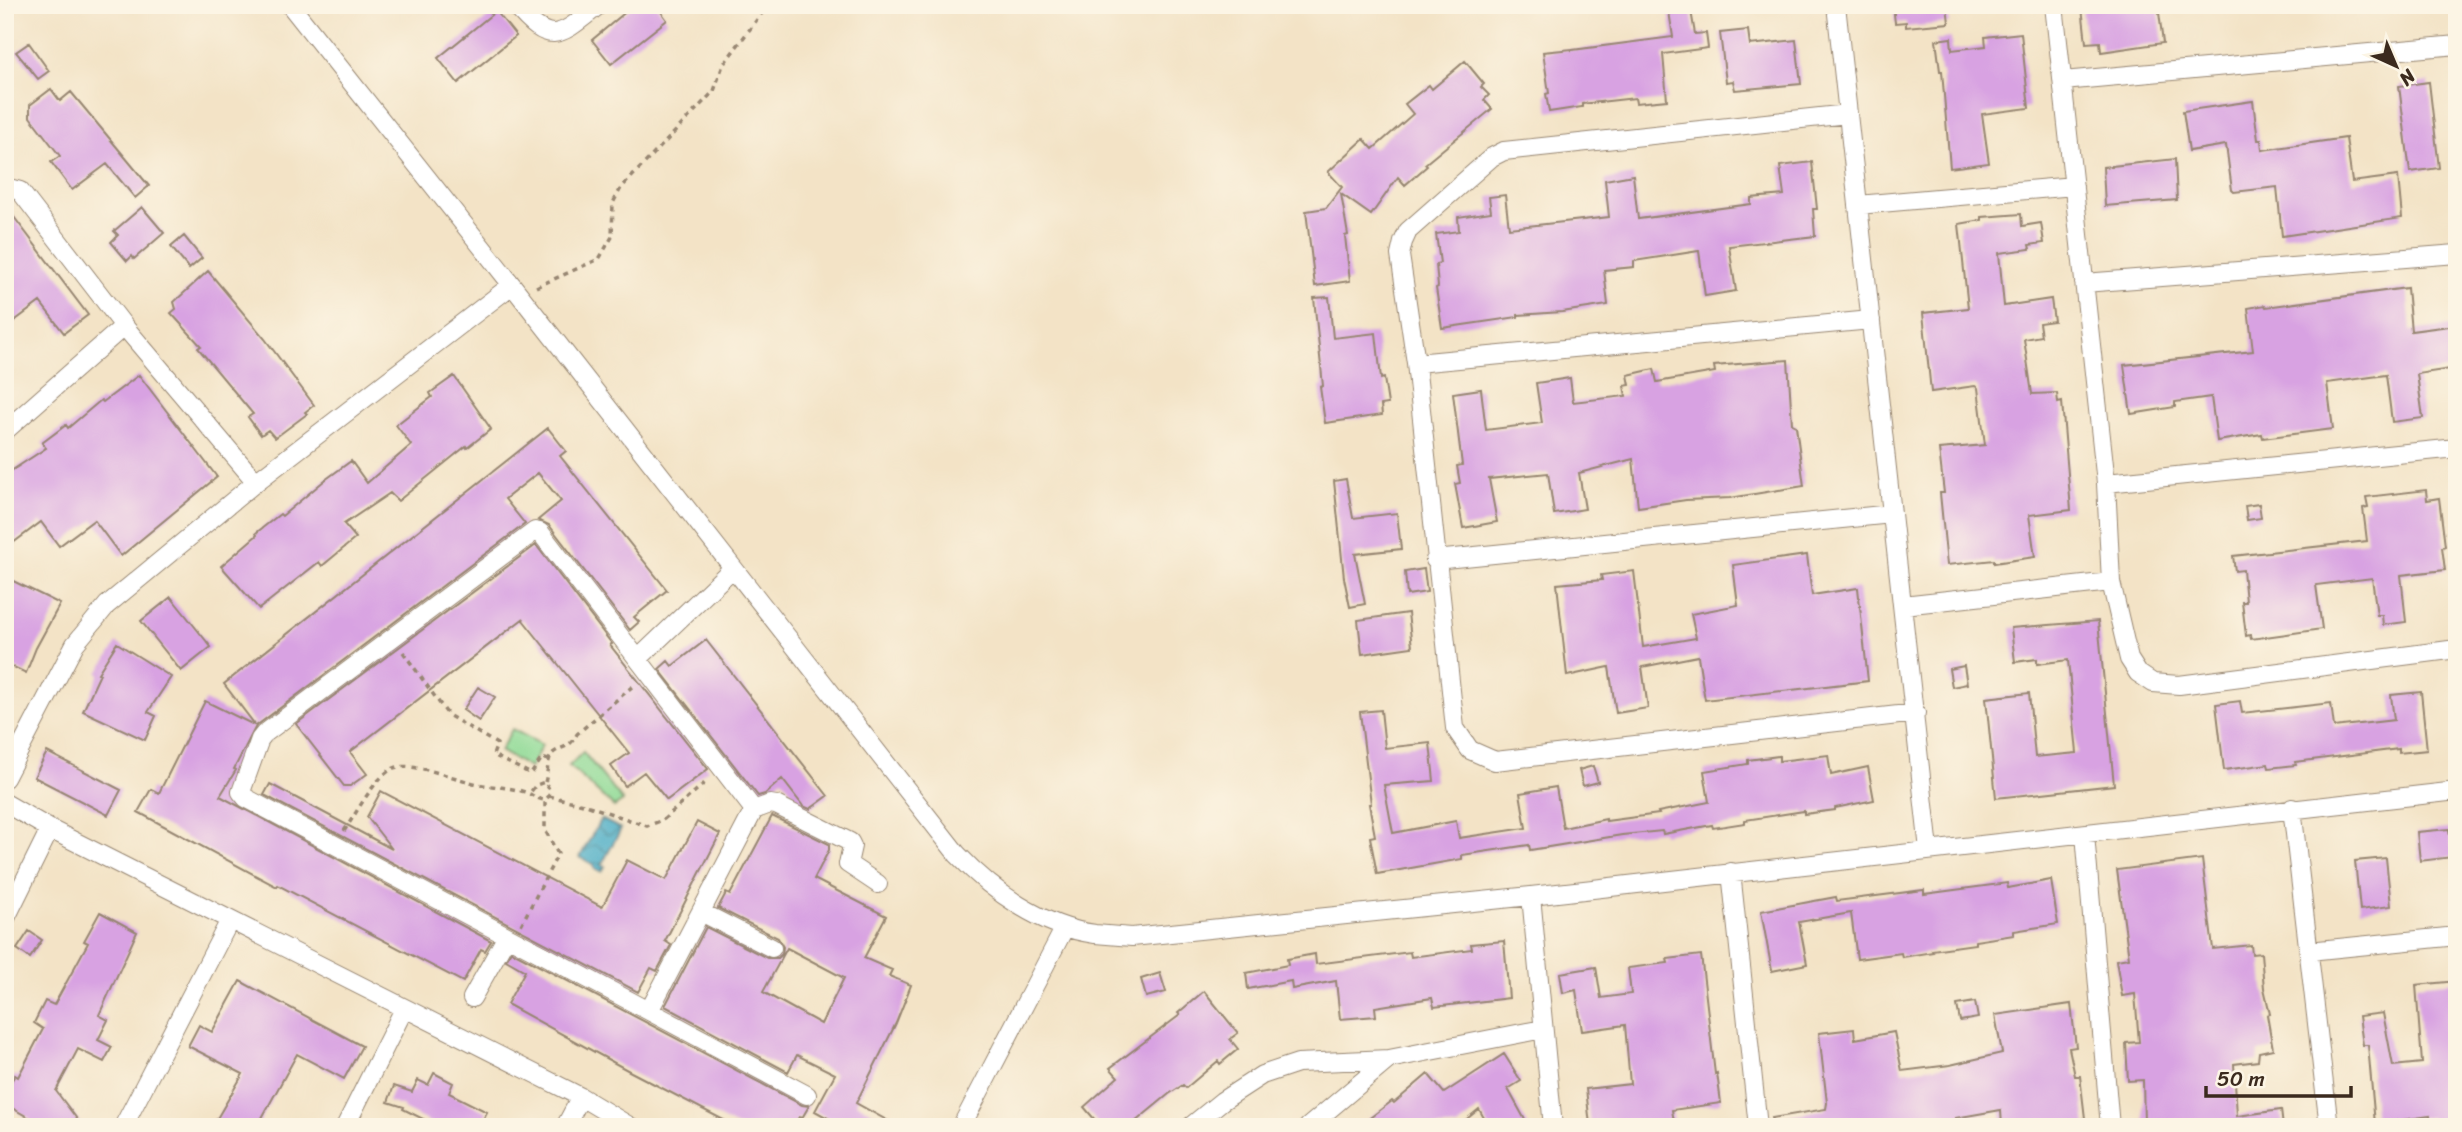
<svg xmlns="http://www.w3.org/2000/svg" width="2462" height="1132" font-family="Sriracha,sans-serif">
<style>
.green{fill:#8fda96;stroke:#65825a;stroke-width:2}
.water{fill:url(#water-waves);stroke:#416b72;stroke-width:2}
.building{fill:#d8a2e2;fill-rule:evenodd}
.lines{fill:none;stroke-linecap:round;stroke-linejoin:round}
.minor-casing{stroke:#978672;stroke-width:20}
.path{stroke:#978672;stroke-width:3.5;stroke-dasharray:5 5;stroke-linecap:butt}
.minor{stroke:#fff;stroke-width:18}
</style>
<defs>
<pattern id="water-waves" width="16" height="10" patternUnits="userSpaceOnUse" patternTransform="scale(1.75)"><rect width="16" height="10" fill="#47acc6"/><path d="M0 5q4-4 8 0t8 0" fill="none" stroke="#3c8ca0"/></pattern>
</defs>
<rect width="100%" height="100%" fill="#fcf5e5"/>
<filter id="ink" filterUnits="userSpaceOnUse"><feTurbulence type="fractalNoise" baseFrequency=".0143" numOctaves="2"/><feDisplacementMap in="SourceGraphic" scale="14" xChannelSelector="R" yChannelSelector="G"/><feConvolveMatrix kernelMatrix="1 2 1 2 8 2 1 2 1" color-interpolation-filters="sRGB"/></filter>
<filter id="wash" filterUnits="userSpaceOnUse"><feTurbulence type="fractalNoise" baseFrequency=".00686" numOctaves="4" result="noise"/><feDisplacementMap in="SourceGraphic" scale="28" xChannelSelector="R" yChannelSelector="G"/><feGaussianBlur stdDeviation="1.57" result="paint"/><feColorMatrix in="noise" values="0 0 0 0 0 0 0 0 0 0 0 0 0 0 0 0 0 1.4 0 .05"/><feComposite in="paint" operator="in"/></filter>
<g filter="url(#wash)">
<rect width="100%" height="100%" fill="#f3e3c6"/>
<path class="green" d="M512 729 542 745 530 768 500 751Z
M583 752 623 801 614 807 569 766Z"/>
<path class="water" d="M601 819 621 829 602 864 605 866 602 872 594 868V865L580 857Z"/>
<g id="blocks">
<path class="building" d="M634 5H656L667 20 611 64 592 40Z
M1668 5H1690L1695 34 1706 33 1708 48 1663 54 1667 100 1636 103 1635 98 1582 104V107L1549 112 1546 94 1549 93 1543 52 1572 49V50L1673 37Z
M1893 5H1947L1949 23 1906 27V22L1895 23Z
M2096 5H2158L2163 43 2101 52 2100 42 2086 43 2082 7Z
M496 11 516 36 458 83 438 58Z
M1748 30 1750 45 1796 40 1801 84 1735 90 1733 81 1726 82 1720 33Z
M2021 33 2029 108 1982 114 1989 163 1950 168 1942 71H1940L1936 40 1951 38 1952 50 1986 46 1985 37Z
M29 43 49 71 38 79 16 52Z
M1465 61 1484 84 1481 87 1489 95 1484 100 1492 109 1425 164 1427 166 1405 185 1398 177 1371 215 1341 194 1348 235 1345 236 1350 281 1315 286 1306 211 1326 208 1342 187 1328 172 1364 139 1373 149 1413 114 1405 104 1429 85 1432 89Z
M2429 82 2439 168 2410 172 2399 86Z
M51 89 60 101 71 92 149 186 135 198 107 164 72 190 51 162 60 156 30 117V105Z
M2253 101 2258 140H2261L2262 150 2346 138 2352 182 2398 176 2402 218 2282 236 2277 187 2234 192 2232 190 2226 145 2189 151 2183 111Z
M2175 159 2177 200 2105 206 2103 167Z
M1812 162 1817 209H1813L1815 236 1729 246 1736 291 1705 296 1699 251 1634 261V267L1604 270 1608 305 1562 312 1518 315V317L1442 328 1436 288 1438 287 1436 264 1440 263 1436 234 1459 231 1458 217 1491 212 1489 197 1505 195 1509 228 1609 217 1605 180 1633 175 1638 219 1751 204V198L1784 195 1780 166Z
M142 207 164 233 134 259 132 256 127 261 111 242 118 235 114 231Z
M2021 214 2022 226 2041 223 2044 243 2029 245 2030 249 1999 253 2004 306 2051 299 2054 321 2039 323 2041 336 2024 339 2032 394 2057 393 2058 403 2062 402 2071 510 2029 515 2035 557 1994 563V560L1947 565 1940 493H1944L1939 449 1985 445 1978 388 1975 386 1931 392 1923 313 1968 308 1959 224 1982 220V217Z
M14 217 88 315 64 333 40 302 5 328V225Z
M184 236 202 258 189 269 171 247Z
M208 271 265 339 314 405 305 412 307 414 275 438 268 430 261 435 248 417 253 414 198 348 201 346 171 313 176 309 174 302Z
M2407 288 2411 331 2457 325V368L2417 374 2423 418 2392 422 2386 375 2327 383 2333 429 2263 438 2262 434 2217 441 2211 397 2175 402V407L2131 414 2124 365 2253 351 2248 308 2265 305 2266 307Z
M1329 297 1333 338 1376 333 1381 379 1384 378 1388 404 1381 405 1382 415 1325 423 1320 387 1323 386 1314 298Z
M1788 360 1792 424 1796 426 1804 486 1730 498 1686 500 1638 507 1633 459 1579 473 1585 509 1554 514 1548 473 1489 479 1497 522 1463 528 1455 484 1460 483 1457 466 1462 465 1453 393 1481 389 1486 430 1542 423 1536 383 1570 378 1573 402 1626 396 1624 386 1630 385 1628 375 1654 369 1657 382 1715 372 1714 366Z
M139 375 217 477 121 556 94 520 59 546 41 522 5 549V475L46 448 42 443 66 425 68 428 101 400 103 402Z
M454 376 491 429 467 448 466 446 398 501 390 493 344 524 356 538 322 566 319 562 259 609 221 566 257 535 256 533 280 514 282 516 325 480 351 461 367 483 411 445 396 425 432 397 430 393Z
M548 428 566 451 560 456 667 590 634 617 639 622 630 630 549 525 538 520 561 501 538 473 505 499 525 524 256 726 224 684Z
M1346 479 1353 518 1397 513 1401 549 1355 554 1365 604 1350 607 1344 578 1334 481Z
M2426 490 2427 500 2439 498 2445 546 2442 547 2445 570 2401 575 2406 622 2383 625 2382 615H2377L2372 578 2316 585 2322 629 2251 639 2250 635 2246 636 2242 602H2246L2243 570 2235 571 2233 556 2367 541 2363 508 2368 507 2366 497Z
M2259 504 2261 518 2247 520 2245 506Z
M536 545 612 644 610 645 708 769 667 800 644 772 625 786 611 766 629 753 523 620 524 618 350 752 367 774 350 786H344L296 724Z
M1807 555 1812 595 1858 588 1868 681 1705 700 1698 656 1642 667 1648 708 1616 713 1609 667 1567 676 1557 584 1602 580 1601 575 1634 571 1643 647 1696 638 1691 614 1738 605 1733 565Z
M1424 569 1427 592 1407 595 1405 572Z
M5 577 60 604 36 648 26 673 5 663Z
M171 597 211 647 181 671 141 621Z
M1408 613 1412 647 1362 654 1358 620Z
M2098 621 2114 785 1996 798 1986 698 2029 693 2035 757 2077 753 2068 660 2037 664V659L2015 662 2011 628Z
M706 640 828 796 810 809 803 806 782 779 765 794 758 796 659 669 668 661 672 666Z
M117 643 171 677 148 712 156 716 145 740 83 711 100 674 98 673Z
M1964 666 1967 684 1952 687 1949 669Z
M478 687 495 697 479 721 463 710Z
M2421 692 2427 750 2399 753V749L2295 762 2296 765 2269 768 2268 764 2224 770 2216 704 2240 701 2242 713 2331 703 2334 727 2394 720 2391 695Z
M205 701 256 726 234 769 236 770 220 796 491 941 485 951 481 949 463 982 278 885 277 887 138 812 151 789 159 793Z
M1381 710 1385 748 1430 743 1434 781 1384 785 1393 833 1456 821 1459 838 1526 828 1520 793 1556 787 1563 828 1606 819V821L1659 814 1658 812 1709 802 1704 771 1748 764V760L1779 756V761L1828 755 1831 775 1868 767 1874 800 1835 808V810L1804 814V811L1745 820V823L1713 828 1712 825 1663 834 1662 831 1622 835 1530 850 1529 845 1462 855V859L1377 874 1370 837 1375 836 1369 804H1371L1360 712Z
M47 752 121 790 108 815 34 777Z
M1593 766 1598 782 1583 786 1579 770Z
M270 784 392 849 367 817 381 791 602 907 627 860 666 880 697 822 720 834 665 941 671 945 657 971 651 968 638 992 264 795Z
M772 816 829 844V850L814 879 886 916 864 958 892 970 889 976 911 985 896 1023 856 1103 899 1127H844L815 1111 835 1074 797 1055 788 1072 665 1006 706 927 767 958H778L782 954 783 947 778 938 718 908 726 893 730 895ZM787 948 844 978 821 1024 763 992Z
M2449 829 2453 857 2420 861 2417 832Z
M2386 858 2391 906 2360 910 2355 861Z
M2202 859 2213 949 2251 945 2252 954 2261 953 2264 988 2270 1014 2267 1015 2273 1049 2259 1052 2258 1061 2234 1064 2237 1116 2281 1110 2283 1127H2152L2151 1120 2144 1122 2143 1080 2128 1081 2126 1043 2139 1042 2135 994 2122 996 2116 960 2129 958 2117 870Z
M2051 880 2058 924 2014 931V935L1975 941V944L1932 950 1933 952 1902 957 1901 953 1857 959 1851 913 1799 922 1807 964 1772 971 1761 911 1836 897 1837 901 1924 890V894L2007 883 2008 888Z
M100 912 137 932 99 1015 108 1020 98 1040 112 1047 104 1062 78 1049 56 1091 83 1127H21L31 1119 5 1104V1091L15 1075 18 1077 43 1029 34 1023 45 1001 54 1005 88 943 84 941Z
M29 931 42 940 30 958 17 949Z
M1504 941 1509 998 1434 1007 1432 998 1375 1007 1376 1016 1340 1019 1336 981 1292 989 1291 981 1248 989 1246 973 1288 965 1287 959 1315 954 1316 964 1410 952 1411 957 1472 949 1471 944Z
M511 951 802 1105 809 1106 802 1118 799 1117 793 1127H737L631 1072 507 1004 525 971 506 960Z
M1701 955 1715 1074 1717 1073 1721 1103 1672 1110 1675 1127H1611L1610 1122 1590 1125 1586 1089 1630 1084 1625 1025 1582 1031 1576 990 1563 993 1560 973 1596 967 1601 998 1631 994 1628 968 1668 963 1667 959Z
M1160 973 1166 992 1146 997 1141 979Z
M240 981 362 1046 344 1079 297 1054 257 1127H212L243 1074 188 1046 199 1025 212 1032Z
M2457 981V1122L2431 1125 2430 1116 2375 1124 2368 1045H2363L2359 1016 2383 1013 2393 1066 2422 1063 2416 985Z
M1204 991 1238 1033 1230 1039 1238 1049 1220 1064 1218 1061 1186 1088 1183 1085 1169 1094 1129 1127H1101L1084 1107 1118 1077 1110 1068 1180 1015 1178 1013Z
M1975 1002 1978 1018 1960 1021 1957 1005Z
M2071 1004 2076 1047 2069 1048 2075 1076H2080L2086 1127H2002L2001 1110 1955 1118 1956 1127H1773L1772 1118 1826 1109 1827 1103 1819 1033 1854 1029 1855 1039 1894 1032 1902 1071 1950 1065 2002 1053 1995 1015Z
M1504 1054 1521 1081 1508 1089 1529 1127H1489L1479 1109 1457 1127H1358L1392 1101 1394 1103 1428 1074 1444 1093Z
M434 1073 453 1083 449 1093 487 1112 479 1127H439L403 1109 404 1107 388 1102 394 1086 412 1092 418 1080 428 1085Z"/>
</g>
</g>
<g filter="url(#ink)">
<use href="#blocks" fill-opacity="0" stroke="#978672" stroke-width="2"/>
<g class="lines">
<defs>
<path id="minor" d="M290 5 512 285 957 854C993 892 1042 927 1095 934 1107 935 1120 936 1132 937L1531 896 2457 791
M515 5C551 48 560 36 599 5
M1836 5 1929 850
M2054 5 2106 483 2111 582 2129 659 2138 673 2153 683 2179 685 2457 649
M2063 81 2457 45
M1848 114 1504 151 1492 157 1408 231 1403 242 1400 255 1416 363 1455 728 1470 750 1495 761 1916 713
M5 187 20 191 124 326 256 482
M1858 205 2074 186
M2084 283 2457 254
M1416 363 1871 320
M5 431 124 326
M2106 483 2457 448
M535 531 540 532 754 810 649 1011 246 798 241 792 260 739 264 734Z
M1435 560 1892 514
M1903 605 2111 582
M638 659 733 568
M5 778 75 644 107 605 256 482 512 285
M5 803 50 829 581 1097 631 1127
M2292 808 2329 1127
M754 810 770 804 776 805 850 842 852 846 848 864 878 884
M2085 834 2110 1127
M1731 872 1758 1127
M1531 896 1553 1127
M701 912 772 948
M5 920 50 829
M2309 951 2457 936
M472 998 507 936
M649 1011 807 1095
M123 1127 230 920
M345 1127 404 1009
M565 1127 581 1097
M961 1127 1065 927
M1190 1127 1222 1101 1262 1075 1298 1063 1389 1059 1543 1029
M1308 1127 1389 1059"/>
</defs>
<use href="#minor" class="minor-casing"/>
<path class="path" d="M536 287 599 259 612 237 613 203 621 188 714 91 723 65 768 5
M403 652 448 715 497 744 493 755 531 774 542 758 549 760
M545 782C548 774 547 758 553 753 564 745 569 749 577 734L634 685
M549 796 583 804 647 826 663 820 708 780
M344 831C356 814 375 776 394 768 410 761 459 780 478 784 494 787 509 787 525 792 533 795 536 799 545 800L549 796V789L545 782 536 785 529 794
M521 925 558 854 545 830V800"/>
<use href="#minor" class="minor"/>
</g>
</g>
<rect width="2462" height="1132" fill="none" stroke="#fcf5e5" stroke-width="28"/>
<g transform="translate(2396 66) rotate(136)" stroke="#fcf5e5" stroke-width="5" paint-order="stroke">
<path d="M0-5L12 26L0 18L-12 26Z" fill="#3b2a1e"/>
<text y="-10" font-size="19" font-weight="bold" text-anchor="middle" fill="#3b2a1e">N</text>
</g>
<path d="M2206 1086v10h145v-10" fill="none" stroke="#3b2a1e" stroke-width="3.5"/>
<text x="2217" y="1086" font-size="21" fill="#3b2a1e" stroke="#fcf5e5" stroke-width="5" paint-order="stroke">50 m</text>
</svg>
